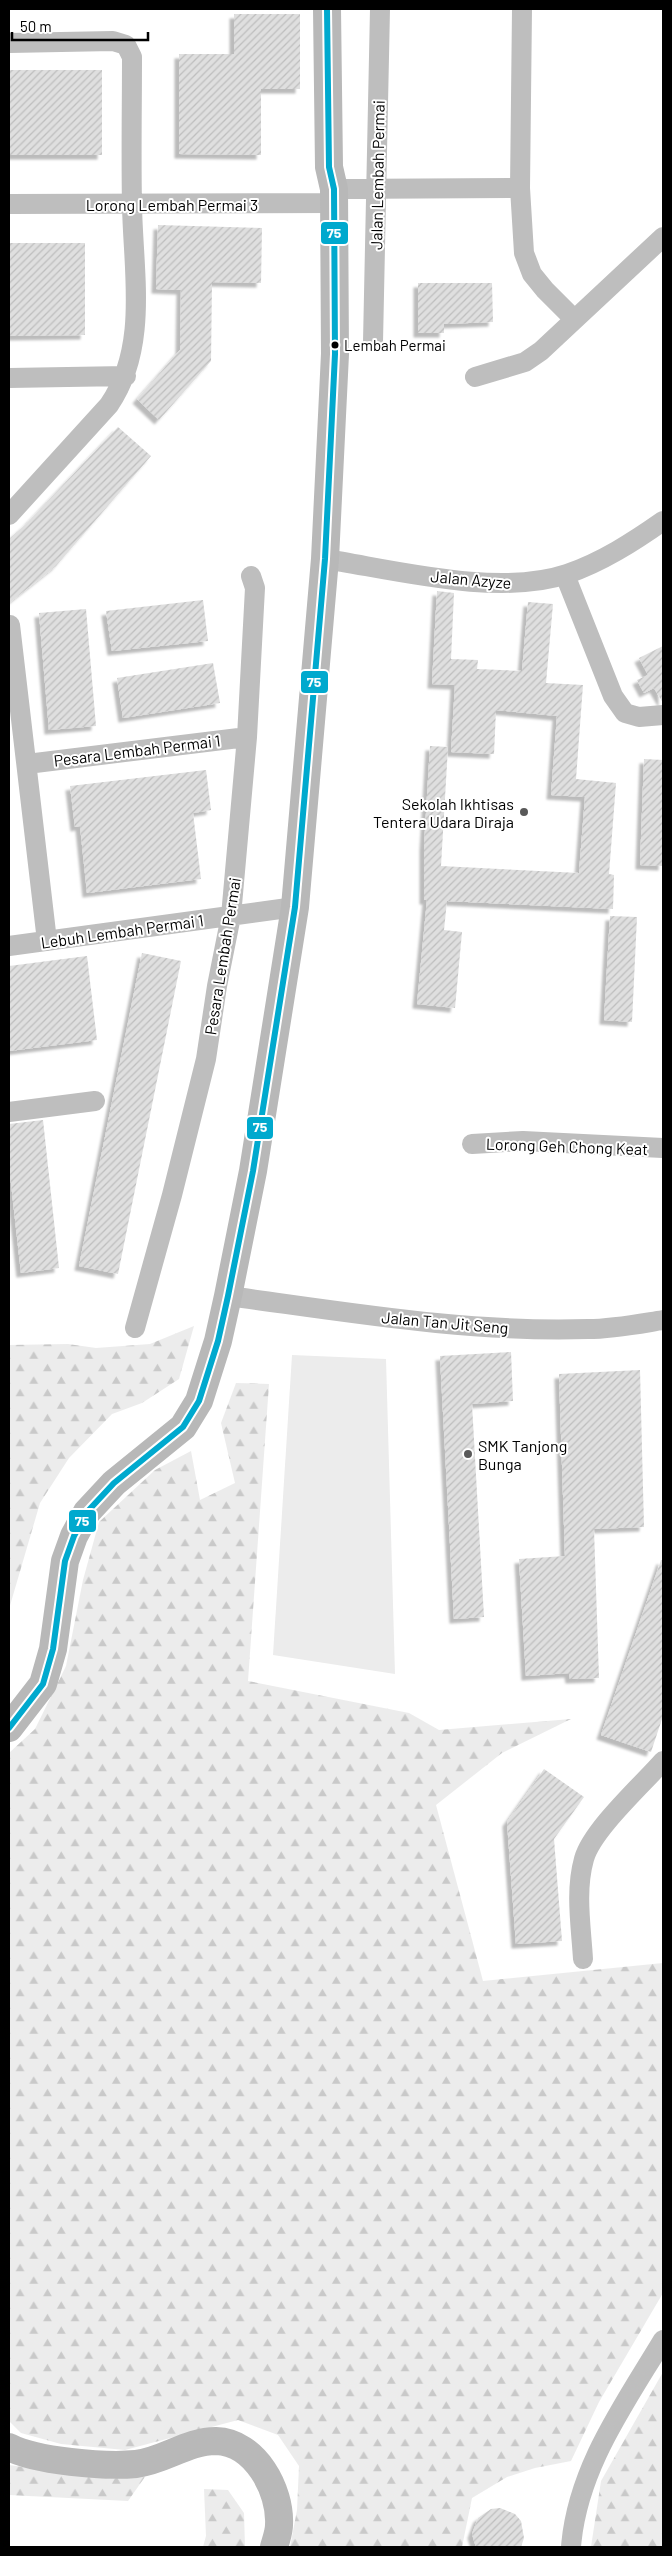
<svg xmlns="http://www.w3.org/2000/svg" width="672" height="2556" font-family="Barlow,sans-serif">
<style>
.forest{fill:url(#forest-firs)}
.pitch{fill:#ececec}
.building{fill:url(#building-hatch);filter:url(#shadow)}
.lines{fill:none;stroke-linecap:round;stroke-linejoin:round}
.street{stroke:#bebebe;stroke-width:20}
.secondary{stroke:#b8b8b8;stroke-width:28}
.bus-1-casing{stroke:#fff;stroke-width:10}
.bus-1{stroke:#00a9ce;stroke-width:6}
.bus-dot{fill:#000;stroke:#fff;stroke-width:2}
.poi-dot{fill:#595959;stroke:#fff;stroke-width:2}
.labels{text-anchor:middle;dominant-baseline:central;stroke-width:4;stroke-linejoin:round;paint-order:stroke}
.bus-label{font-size:15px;fill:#000;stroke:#fff;text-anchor:start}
.street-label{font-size:16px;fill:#000;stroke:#fff}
.poi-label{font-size:16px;fill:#000;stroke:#fff;text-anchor:end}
.line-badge{stroke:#fff;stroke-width:2}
.badge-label{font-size:14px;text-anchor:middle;font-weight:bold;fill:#fff}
</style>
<defs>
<pattern id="forest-firs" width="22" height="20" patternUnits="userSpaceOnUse" patternTransform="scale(1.25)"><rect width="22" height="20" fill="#ececec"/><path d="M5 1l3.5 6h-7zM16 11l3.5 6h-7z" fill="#c9c9c9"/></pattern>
<pattern id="building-hatch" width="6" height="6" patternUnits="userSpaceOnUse" patternTransform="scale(1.25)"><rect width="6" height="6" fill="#dfdfdf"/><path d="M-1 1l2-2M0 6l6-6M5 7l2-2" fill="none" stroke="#bebebe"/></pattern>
<filter id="shadow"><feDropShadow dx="-4.5" dy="4.5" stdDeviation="1" flood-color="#0004"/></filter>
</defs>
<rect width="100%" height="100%" fill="#fff"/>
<path class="forest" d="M194 1326 179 1379 142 1403 112 1414 69 1458 40 1503 9 1609V1345L68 1344 96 1348 150 1344Z
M236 1383 269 1384 248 1681 409 1713 439 1730 571 1719 502 1753 436 1805 483 1981 663 1963V2293L599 2402 571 2461 535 2468 507 2477 472 2498 462 2547H290L297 2510 299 2466 278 2435 238 2420 125 2450 61 2444 21 2433 9 2421V1753L35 1729 66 1666 83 1580 99 1522 155 1470 191 1451 200 1500 235 1483 221 1423Z
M663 2372V2547H591L601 2481Z
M9 2465 110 2479 147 2474 128 2501 9 2495Z
M204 2489 228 2490 244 2513 245 2547H203L206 2536Z"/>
<path class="pitch" d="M292 1355 386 1359 395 1674 273 1655Z"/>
<path class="building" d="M234 14H300V89H261V155L179 154V54H234Z
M9 70H102V155H9Z
M158 225 262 228 261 283 212 282 211 361 159 420 137 399 180 350 181 290 156 289Z
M9 243H85V335L9 336Z
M418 283H492L493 322 444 324V333H418Z
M118 427 151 456 56 566 9 603V539L26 524Z
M437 591 454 593 451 659 478 660 477 669 522 671 528 602 553 604 546 683 583 685 576 779 616 783 609 874 614 875 613 909 447 901 444 930 462 932 455 1008 417 1004 427 900H424V847L430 746 448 747 441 866 579 873 585 797 551 795 557 716 496 710 494 754 451 752 455 685 432 684Z
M203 600 208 641 112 651 106 611Z
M86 609 96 726 49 730 39 613Z
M663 646V703L654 688 644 693 637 680 648 675 639 658Z
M213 663 220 703 123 718 117 678Z
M644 759 663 760V866L640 865Z
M206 770 211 810 193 813 201 879 87 893 80 826 75 827 70 786Z
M610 916 637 917 632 1022 604 1020Z
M142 953 181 961 118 1274 79 1266Z
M87 956 97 1040 9 1051V966Z
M43 1120 59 1268 21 1273 9 1165V1124Z
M511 1352 513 1401 472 1404 484 1617 454 1619 440 1356Z
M640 1370 644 1527 594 1529 599 1678 570 1679 569 1673 526 1676 519 1559 565 1556 559 1374Z
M661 1560H663V1716L651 1752 601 1735Z
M544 1769 584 1797 554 1839 562 1941 516 1944 507 1822Z
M500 2508 515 2514 521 2521 524 2538 521 2547H476L472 2534 478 2518 491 2509Z"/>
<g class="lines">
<path class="street" d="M522 9 520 188 524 253 532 274 545 290 574 319
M9 43 113 41 126 45 132 57C132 106 131 156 132 205 133 271 149 347 109 405L9 515
M334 189 520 188
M9 204 334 203
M373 342 380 9
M475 377 525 362 541 351 663 237
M9 378 126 376
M325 559C395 570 499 597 567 574 602 562 633 542 663 521
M565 575 613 696 625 713 639 717 663 715
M10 625 47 941
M27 764 247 737
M9 946 295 907
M9 1112 95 1101
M472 1144 523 1141 663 1148
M228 1296C347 1312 468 1333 588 1329 613 1329 638 1324 663 1320
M135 1328 172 1195 206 1059 217 986 231 916 247 737 255 588 251 576
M583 1959C581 1926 575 1891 584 1859 592 1830 642 1785 663 1761
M571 2547C577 2469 624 2405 663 2340"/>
<path class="secondary" d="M9 1728 43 1684 53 1649 65 1561 74 1536 87 1512 114 1483 183 1427 199 1401 218 1341 228 1296 253 1171 295 907 325 559 335 354 334 189 329 167 327 9
M9 2447C35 2461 105 2467 136 2464 164 2461 187 2441 216 2441 255 2442 281 2490 279 2525 279 2532 276 2540 274 2547"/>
<defs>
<path id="bus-1" d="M9 1728 43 1684 53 1649 65 1561 74 1536 87 1512 114 1483 183 1427 199 1401 218 1341 228 1296 253 1171 295 907 325 559 335 354 334 189 329 167 327 9"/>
</defs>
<use href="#bus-1" class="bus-1-casing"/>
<use href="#bus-1" class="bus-1"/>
</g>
<circle class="bus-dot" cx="335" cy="345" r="4.5"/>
<g class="poi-dot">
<circle cx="524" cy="812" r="5"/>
<circle cx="468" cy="1454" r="5"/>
</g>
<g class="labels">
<g class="bus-label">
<text x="344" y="345">Lembah Permai</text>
</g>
<g class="street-label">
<text transform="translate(377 175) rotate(-89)">Jalan Lembah Permai</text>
<text x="172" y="204">Lorong Lembah Permai 3</text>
<text transform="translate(471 579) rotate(5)">Jalan Azyze</text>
<text transform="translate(137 750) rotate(-7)">Pesara Lembah Permai 1</text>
<text transform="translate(122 931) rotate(-8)">Lebuh Lembah Permai 1</text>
<text transform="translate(222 956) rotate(-81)">Pesara Lembah Permai</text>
<text transform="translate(567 1146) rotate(2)">Lorong Geh Chong Keat</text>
<text transform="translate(445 1322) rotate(5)">Jalan Tan Jit Seng</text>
</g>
<g class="poi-label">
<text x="514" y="803">Sekolah Ikhtisas<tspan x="514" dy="18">Tentera Udara Diraja</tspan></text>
<text x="478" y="1445" text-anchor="start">SMK Tanjong<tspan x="478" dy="18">Bunga</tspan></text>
</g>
</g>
<g class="line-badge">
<rect x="320" y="221" width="29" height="24" rx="5" fill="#00a9ce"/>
<rect x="300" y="670" width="29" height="24" rx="5" fill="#00a9ce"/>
<rect x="246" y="1116" width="28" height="24" rx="5" fill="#00a9ce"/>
<rect x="68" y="1509" width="29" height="24" rx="5" fill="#00a9ce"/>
</g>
<g class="badge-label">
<text x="334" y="238">75</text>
<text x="314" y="687">75</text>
<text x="260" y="1132">75</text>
<text x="82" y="1526">75</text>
</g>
<rect width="672" height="2556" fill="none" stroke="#000000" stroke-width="20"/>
<path d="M12 32v8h136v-8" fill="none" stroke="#000000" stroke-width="2.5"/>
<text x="20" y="32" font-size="15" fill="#000000" stroke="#ffffff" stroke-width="4" paint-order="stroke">50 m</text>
</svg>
